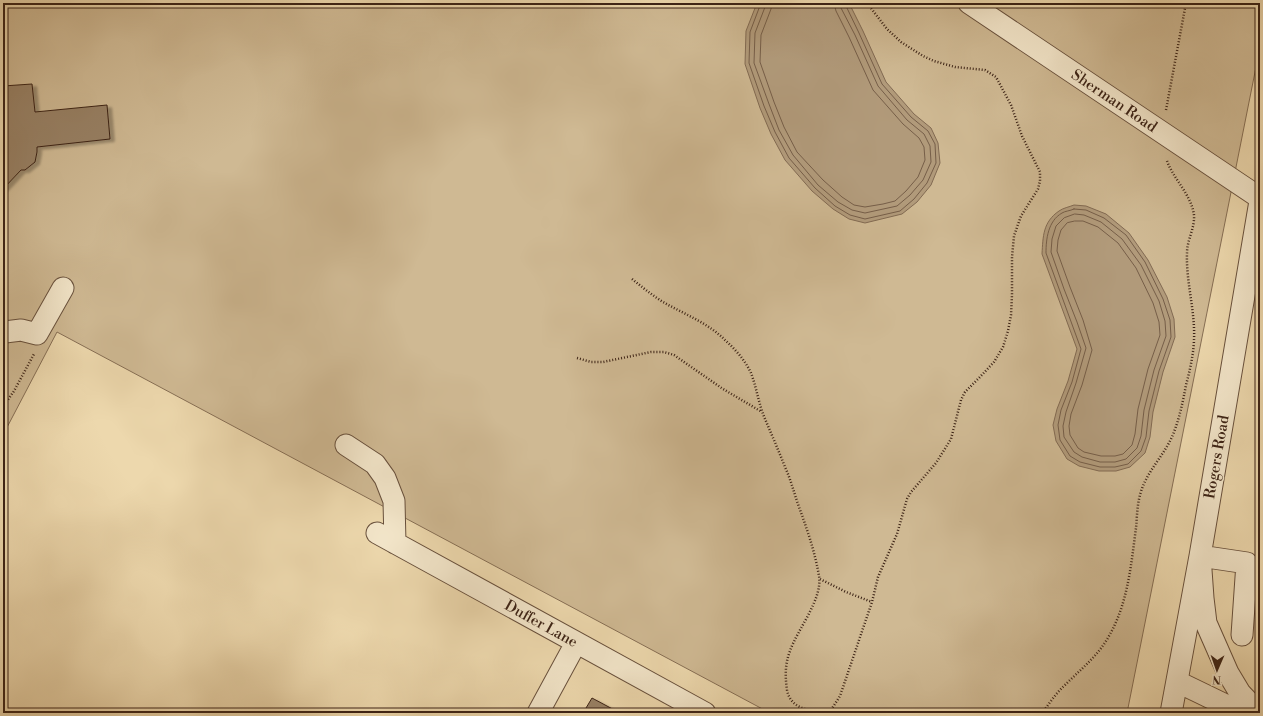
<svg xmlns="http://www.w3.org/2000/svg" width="1263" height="716" font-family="'Libre Bodoni',serif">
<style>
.green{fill:#cfb993;stroke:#866e54}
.water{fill:#b19a7a;stroke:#826a52}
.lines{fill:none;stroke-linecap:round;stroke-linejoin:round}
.shore{stroke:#765e48;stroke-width:1}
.building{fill:#988165;stroke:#3c2316;filter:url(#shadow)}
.minor-casing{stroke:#68503c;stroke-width:23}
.path{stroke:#3c2316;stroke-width:2.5;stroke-dasharray:1 2;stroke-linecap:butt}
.minor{stroke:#f3e6ca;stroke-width:21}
.labels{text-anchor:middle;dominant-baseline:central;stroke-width:3;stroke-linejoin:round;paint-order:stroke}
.street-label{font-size:15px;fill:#3c2316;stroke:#f3e6ca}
</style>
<defs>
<filter id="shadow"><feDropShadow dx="4.5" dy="2.5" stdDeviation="1" flood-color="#0004"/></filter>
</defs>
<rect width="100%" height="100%" fill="#edd8ad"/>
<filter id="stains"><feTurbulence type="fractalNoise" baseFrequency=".005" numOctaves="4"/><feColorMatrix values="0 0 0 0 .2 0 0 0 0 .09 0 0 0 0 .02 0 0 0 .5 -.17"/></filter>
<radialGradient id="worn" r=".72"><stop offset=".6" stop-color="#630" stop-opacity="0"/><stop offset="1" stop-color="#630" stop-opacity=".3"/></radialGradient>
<path class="green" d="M3 3H1260V47L1127 713H770L57 332 3 435Z"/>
<path class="water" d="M757 3H849L863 31 886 82 914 114 931 128 938 143 940 163 931 185 917 202 902 214 865 223 849 219 833 209 812 191 785 160 771 134 760 108 745 64 746 31Z
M1074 205 1086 206 1106 214 1129 233 1148 260 1167 297 1174 319 1175 337 1163 372 1153 412 1150 437 1145 453 1130 467 1116 471H1099L1079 466 1067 459 1056 441 1053 425 1057 409 1068 381 1077 349 1042 254C1043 236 1043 222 1059 211 1063 208 1069 207 1074 205Z"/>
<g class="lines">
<path class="shore" d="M761 3 750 32 749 63 764 106 775 132 789 158 815 188 835 206 850 215 865 219 900 211 914 199 927 183 936 163 935 144 928 131 911 117 882 84 859 33 846 6 845 3
M766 3 765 7 755 33 754 63 769 104 779 130 793 155 818 185 838 202 852 210 865 213 897 206 910 195 923 180 931 162 930 146 924 134 907 120 878 86 855 35 841 8 840 3
M772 3 771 9 761 35 760 62 774 102 784 127 797 152 823 180 842 197 854 205 865 207 883 204 895 201 906 191 918 177 925 160 924 147 919 138 903 124 873 90 849 37 836 11 834 3
M1074 209 1086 210 1104 218 1126 235 1145 262 1163 299 1170 320 1171 337 1159 371 1149 411 1146 437 1141 451 1128 464 1115 467H1100L1080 462 1070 456 1060 440 1058 425 1061 410 1072 382 1081 349 1046 253C1046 239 1048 221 1062 213 1065 211 1070 211 1074 209Z
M1075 214 1084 215 1101 222 1122 239 1141 265 1159 301 1165 321 1166 336 1154 370 1144 410 1141 436 1137 448 1126 459 1115 462H1100L1082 457 1074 452 1064 437 1063 426 1066 412 1076 383 1086 348 1077 322 1064 289 1051 252 1052 239 1056 226 1064 218Z
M1075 221H1083L1098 227 1118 243 1136 268 1153 303 1159 322 1160 335 1148 369 1138 409 1135 434 1132 445 1123 454 1115 456H1101L1084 452 1078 448 1070 435 1069 426 1071 414 1082 385 1092 350 1083 320 1070 287 1057 251 1058 240 1061 230 1067 223Z"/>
</g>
<path class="building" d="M32 84 35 112 107 105 110 139 37 147V152L35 162 25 170H21L3 189V86Z
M592 698 620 713H583Z"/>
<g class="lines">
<defs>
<path id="minor" d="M969 3 1260 198
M3 330 5 332 21 330 37 334 63 288
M346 445 375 464 385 478 394 501 395 543
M377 533 705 713
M1242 635 1247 563 1200 556 1203 598 1206 623 1228 673 1240 693 1259 713
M1178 682 1242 713
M538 713 576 643
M1171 713 1200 556 1260 201"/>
</defs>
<use href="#minor" class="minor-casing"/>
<path class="path" d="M1166 110 1186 3
M632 279C642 287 652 295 663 302 684 314 708 323 725 340 735 349 745 360 751 373 756 386 758 400 763 414 770 431 778 449 785 467 791 480 794 493 799 507 807 529 815 552 819 576 823 599 797 630 790 651 785 664 785 676 787 690 791 711 814 712 831 710L840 696 872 602 878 577 897 534 907 499 911 492 936 463 951 439 961 400 965 392 979 378 994 362 1003 347 1008 331 1011 315 1012 295V257L1014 236 1021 216 1038 189 1040 181V172L1022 136 1011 105 996 77 985 70 955 67 934 61 923 56 901 42 887 29 867 3
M577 358 591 362H603L651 352H664L674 355 723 389 762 412
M3 407 14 391 34 354
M820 579 846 592 872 602
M831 710 848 713
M1042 713C1049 704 1056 693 1065 685 1081 669 1098 656 1109 636 1128 603 1131 565 1136 528 1137 518 1137 506 1140 495 1146 471 1166 454 1174 432 1180 416 1183 401 1186 385 1191 366 1195 348 1194 328 1193 303 1186 278 1187 253 1187 240 1195 228 1194 215 1191 194 1174 180 1167 161"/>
<use href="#minor" class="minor"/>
</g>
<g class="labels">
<g class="street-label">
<text transform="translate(1114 101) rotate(34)">Sherman Road</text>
<text transform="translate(1217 457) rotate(-80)">Rogers Road</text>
<text transform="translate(541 624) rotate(29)">Duffer Lane</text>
</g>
</g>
<rect width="1263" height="716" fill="none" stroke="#edd8ad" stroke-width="16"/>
<rect x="4" y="4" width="1255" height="708" fill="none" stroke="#3c2316" stroke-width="2"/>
<rect x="8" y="8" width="1247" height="700" fill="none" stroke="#3c2316"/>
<g transform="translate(1217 670) rotate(182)" stroke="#f3e6ca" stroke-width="3" paint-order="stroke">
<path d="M0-3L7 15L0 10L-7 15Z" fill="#3c2316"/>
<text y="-6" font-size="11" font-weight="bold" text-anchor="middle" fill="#3c2316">N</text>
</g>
<rect width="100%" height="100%" filter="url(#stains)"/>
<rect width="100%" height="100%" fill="url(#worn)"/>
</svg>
